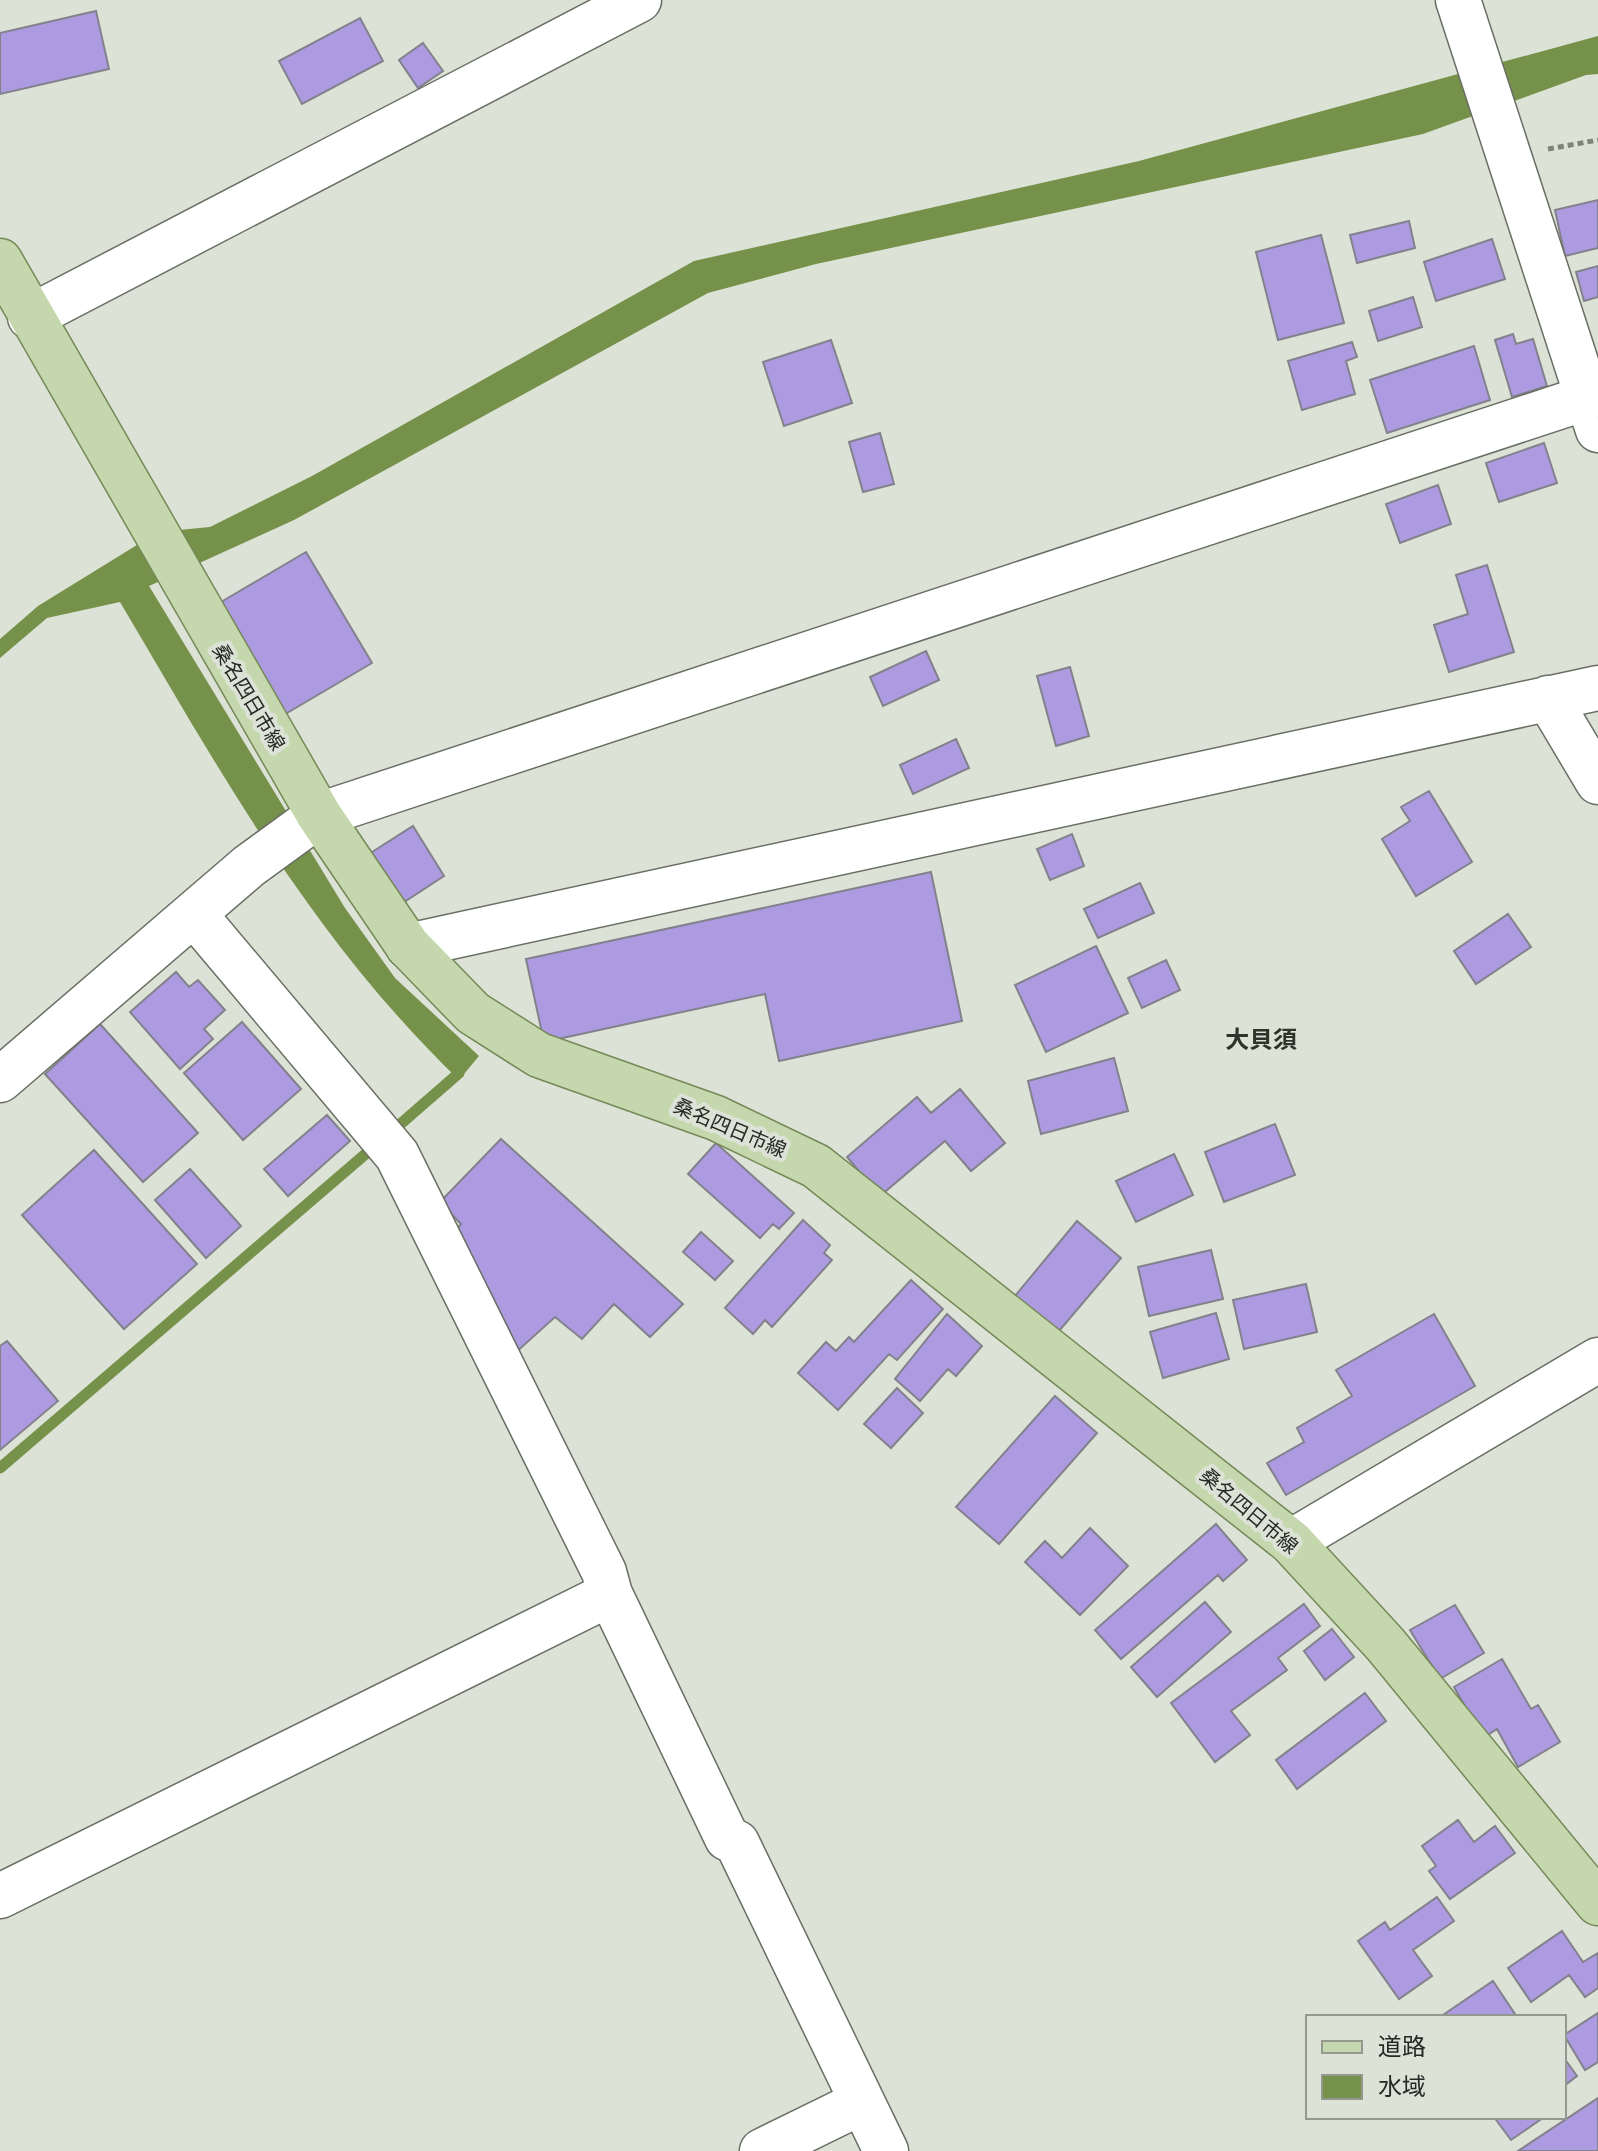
<svg xmlns="http://www.w3.org/2000/svg" width="1598" height="2151" font-family="Arial,'Noto Sans JP',sans-serif">
<style>
.water{fill:#76914a}
.lines{fill:none;stroke-linecap:round;stroke-linejoin:round}
.stream{stroke:#76914a;stroke-width:11}
.building{fill:#ad9be2;stroke:#83818c;stroke-width:2}
.minor-casing{stroke:#6a6f64;stroke-width:47}
.major-casing{stroke:#758958;stroke-width:47}
.path{stroke:#7f837a;stroke-width:5;stroke-dasharray:6 4;stroke-linecap:butt}
.minor{stroke:#fff;stroke-width:44}
.major{stroke:#c5d7ac;stroke-width:44}
.labels{text-anchor:middle;dominant-baseline:central;stroke-width:8;stroke-linejoin:round;paint-order:stroke}
.street-label{font-size:20px;fill:#272924;stroke:#dde2d6}
.quarter-label{font-size:24px;font-weight:bold;fill:#2f332a;stroke:#dde2d6}
</style>
<rect width="100%" height="100%" fill="#dde2d6"/>
<path class="water" d="M1598 36V74L1586 75 1423 134 816 264 708 293 294 520 149 586 345 908 395 978 479 1056 459 1080C313 939 222 775 120 602L47 618 0 658V639L38 606 158 532 210 527 312 476 694 261 1139 161Z"/>
<g class="lines">
<path class="stream" d="M389 1134 459 1073
M0 1468 376 1145"/>
</g>
<path class="building" d="M96 11 109 69 0 94V33Z
M360 18 383 61 302 104 279 61Z
M423 43 443 71 418 88 399 60Z
M1598 200V248L1565 256 1555 210Z
M1409 221 1415 248 1357 263 1350 235Z
M1321 235 1344 323 1278 340 1256 252Z
M1492 239 1505 279 1436 301 1424 262Z
M1598 266V297L1584 301 1576 272Z
M1413 297 1422 327 1378 341 1369 311Z
M1513 334 1516 344 1533 339 1547 386 1512 397 1495 340Z
M831 340 852 403 784 426 763 362Z
M1352 342 1357 357 1346 361 1355 394 1302 410 1288 361Z
M1474 346 1490 400 1387 433 1370 380Z
M880 433 894 484 863 492 849 442Z
M1544 443 1557 483 1499 502 1486 463Z
M1438 485 1451 524 1400 543 1386 504Z
M306 552 372 663 282 716 216 605Z
M1487 565 1514 652 1449 672 1434 625 1468 614 1456 575Z
M926 651 939 680 883 706 870 677Z
M1070 667 1089 736 1056 746 1037 676Z
M956 739 969 768 913 794 900 765Z
M1429 791 1472 862 1416 896 1382 839 1410 821 1401 807Z
M413 826 444 876 401 904 369 854Z
M1072 834 1084 866 1050 880 1037 849Z
M931 872 962 1021 779 1061 765 994 544 1042 526 959Z
M1140 883 1154 913 1098 938 1084 909Z
M1508 914 1531 947 1476 984 1454 951Z
M1096 946 1128 1013 1046 1052 1015 985Z
M1166 960 1180 990 1142 1008 1128 978Z
M176 972 189 987 198 980 225 1010 204 1029 213 1039 180 1069 130 1012Z
M242 1022 301 1089 243 1140 184 1073Z
M100 1024 198 1133 143 1182 45 1074Z
M1114 1058 1128 1111 1041 1134 1028 1081Z
M960 1089 1005 1143 971 1171 945 1141 880 1196 847 1157 917 1097 931 1113Z
M327 1115 350 1141 288 1196 264 1169Z
M1275 1124 1295 1175 1224 1202 1205 1152Z
M501 1139 683 1304 650 1337 614 1304 582 1339 555 1317 513 1355 452 1235 461 1224 440 1202Z
M716 1143 794 1213 779 1229 773 1224 760 1238 688 1174Z
M94 1150 197 1264 124 1329 22 1215Z
M1174 1154 1193 1195 1136 1222 1116 1181Z
M190 1169 241 1226 206 1258 155 1200Z
M803 1220 830 1245 824 1253 832 1260 772 1327 765 1320 753 1334 725 1308Z
M1077 1221 1121 1258 1053 1338 1010 1302Z
M701 1232 733 1261 715 1280 683 1252Z
M1211 1250 1223 1299 1149 1316 1138 1267Z
M911 1280 943 1309 897 1360 889 1354 838 1410 798 1373 826 1342 836 1351 849 1337 854 1342Z
M1306 1284 1317 1332 1244 1349 1233 1300Z
M1216 1313 1229 1359 1163 1378 1150 1332Z
M947 1314 982 1346 956 1376 948 1369 920 1401 895 1379Z
M1434 1314 1475 1386 1286 1495 1267 1463 1304 1442 1297 1428 1352 1396 1336 1370Z
M7 1341 58 1401 0 1450V1346Z
M897 1388 923 1413 891 1448 864 1424Z
M1055 1396 1097 1433 999 1544 956 1507Z
M1216 1524 1247 1560 1223 1581 1218 1575 1121 1659 1095 1630Z
M1090 1528 1128 1566 1080 1615 1025 1562 1045 1541 1062 1558Z
M1205 1602 1231 1632 1157 1697 1131 1667Z
M1304 1604 1320 1626 1278 1658 1287 1670 1231 1711 1250 1735 1215 1762 1171 1703Z
M1455 1605 1484 1653 1440 1679 1410 1630Z
M1332 1629 1354 1657 1325 1680 1304 1651Z
M1502 1659 1531 1709 1538 1705 1560 1742 1518 1767 1497 1729 1483 1738 1454 1687Z
M1365 1693 1386 1721 1297 1789 1276 1760Z
M1458 1820 1474 1842 1495 1826 1515 1853 1450 1899 1429 1871 1436 1866 1422 1846Z
M1437 1897 1454 1921 1413 1950 1432 1976 1399 1999 1358 1941 1385 1922 1390 1930Z
M1562 1931 1583 1962 1598 1953V1988L1585 1997 1569 1975 1531 2002 1508 1968Z
M1493 1981 1517 2017H1440Z
M1598 2013V2062L1585 2070 1564 2035Z
M1564 2058 1577 2076 1564 2086Z
M1598 2098V2151H1518Z
M1494 2117H1538L1540 2120 1511 2140Z"/>
<g class="lines">
<defs>
<path id="minor" d="M1458 0 1598 430
M30 317 639 0
M1548 698 1598 782
M194 914 397 1155 604 1572 610 1594 727 1838 737 1843 886 2151
M408 946 1598 688
M0 1080 249 866 319 815 1598 394
M1291 1542 1598 1360
M0 1896 610 1594
M762 2151 862 2102"/>
<path id="major" d="M0 261 319 815 408 946 473 1013 539 1055 716 1118 816 1166 1196 1467 1291 1542 1385 1644 1598 1903"/>
</defs>
<use href="#minor" class="minor-casing"/>
<use href="#major" class="major-casing"/>
<path class="path" d="M1548 149 1598 140"/>
<use href="#minor" class="minor"/>
<use href="#major" class="major"/>
</g>
<g class="labels">
<g class="street-label">
<text transform="translate(249 697) rotate(59)">桑名四日市線</text>
<text transform="translate(730 1128) rotate(23)">桑名四日市線</text>
<text transform="translate(1249 1511) rotate(40)">桑名四日市線</text>
</g>
<g class="quarter-label">
<text x="1261" y="1039">大貝須</text>
</g>
</g>
<rect x="1306" y="2015" width="260" height="104" fill="#dde2d6" stroke="#94988f" stroke-width="2"/>
<rect x="1322" y="2041" width="40" height="12" fill="#c5d7ac" stroke="#94988f" stroke-width="2"/>
<text x="1378" y="2055" font-size="24" fill="#272924">道路</text>
<rect x="1322" y="2075" width="40" height="24" fill="#76914a" stroke="#94988f" stroke-width="2"/>
<text x="1378" y="2095" font-size="24" fill="#272924">水域</text>
</svg>
